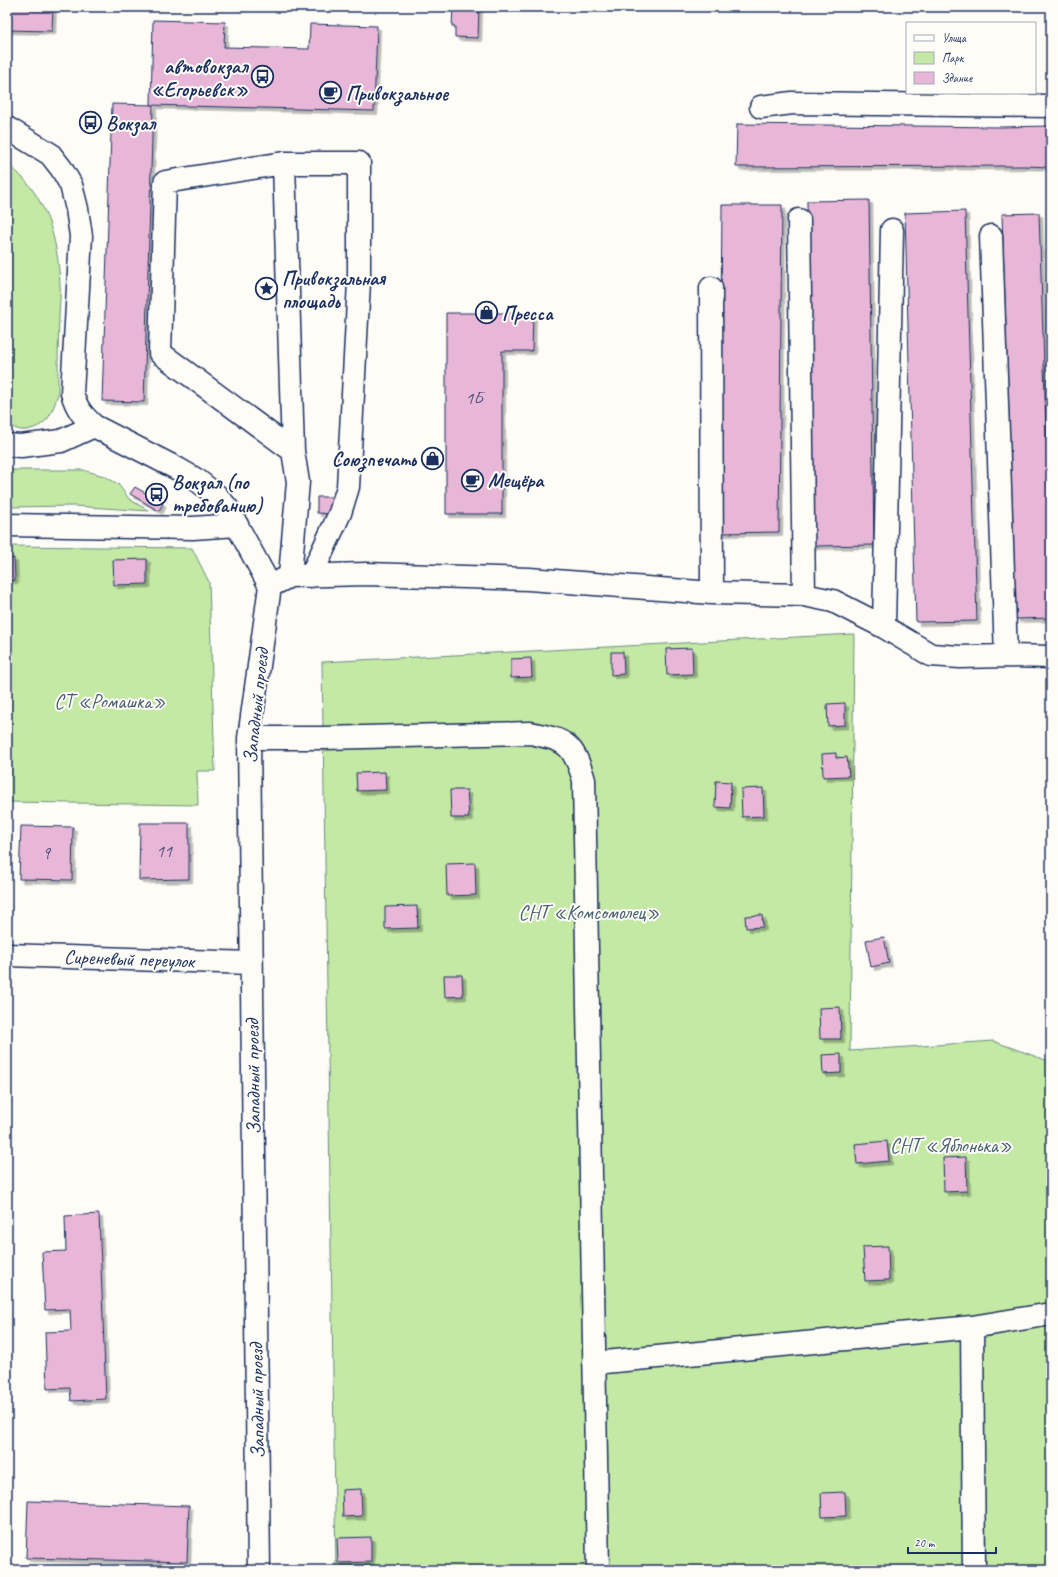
<svg xmlns="http://www.w3.org/2000/svg" width="1058" height="1577" font-family="Caveat,sans-serif">
<style>
.green{fill:#c3e9a4;stroke:#6f8c81}
.building{fill:#e8b7d7;stroke:#1b2f5e;filter:url(#shadow)}
.lines{fill:none;stroke-linecap:round;stroke-linejoin:round}
.minor-casing{stroke:#1b2f5e;stroke-width:25}
.minor{stroke:#fdfcf7;stroke-width:22}
.labels{text-anchor:middle;dominant-baseline:central;stroke-width:4;stroke-linejoin:round;paint-order:stroke}
.number-label{font-size:18px;fill:#4e517c}
.poi-label{font-size:20px;font-weight:bold;fill:#1b2f5e;stroke:#fdfcf7;text-anchor:start}
.park-label{font-size:20px;fill:#455e70;stroke:#fdfcf7}
.street-label{font-size:20px;fill:#1b2f5e;stroke:#fdfcf7}
</style>
<defs>
<filter id="shadow"><feDropShadow dx="3.5" dy="3.5" stdDeviation="0" flood-color="#0004"/></filter>
</defs>
<rect width="100%" height="100%" fill="#fdfcf7"/>
<filter id="ink" filterUnits="userSpaceOnUse"><feTurbulence type="fractalNoise" baseFrequency=".025" numOctaves="2"/><feDisplacementMap in="SourceGraphic" scale="8" xChannelSelector="R" yChannelSelector="G"/><feConvolveMatrix kernelMatrix="1 2 1 2 8 2 1 2 1" color-interpolation-filters="sRGB"/></filter>
<g filter="url(#ink)">
<path class="green" d="M7 164C46 192 58 239 60 285 61 296 59 307 59 318 58 344 58 369 58 394 55 403 53 411 48 418 43 426 26 433 17 429 11 427 9 422 7 417Z
M7 470H83L104 476 118 484 129 499 149 511 74 506 7 507Z
M7 546 192 548 209 582 215 771H197L198 805 7 802Z
M854 634 850 1051 993 1041 1051 1062V1570H336L322 662Z"/>
<path class="building" d="M7 7H53L52 31 7 30Z
M453 7H479L478 38 455 37V26H452Z
M153 20 225 22 224 47 309 49 310 24 377 26 374 111 151 105Z
M112 104 153 105 144 402 102 401Z
M737 124 1001 127 1051 126V167L1024 166 736 167Z
M869 200 874 545 812 546 807 201Z
M722 205H782L779 532 719 533Z
M965 211 977 621 916 622 905 213Z
M1039 213 1051 579V618L1016 619 1002 214Z
M446 313H533L532 351H502V514H446Z
M135 487 163 503 159 511 130 494Z
M317 497H333L332 514 317 513Z
M14 558 15 580H7V559Z
M147 559V584L114 585 113 560Z
M692 648 693 674 667 675 666 649Z
M611 652H623L624 674 611 675Z
M531 658 532 677 511 678V659Z
M845 703V725L828 726 827 704Z
M836 753V758L847 757 849 776 823 777 822 754Z
M385 772 386 790 357 791 356 773Z
M716 781 731 782 730 808 715 807Z
M763 788 764 816 742 817 741 789Z
M450 790H467L469 818H451Z
M140 823H189V879L139 880Z
M21 826 73 827 72 880 19 879Z
M475 863 476 895 447 896 446 864Z
M417 906 418 928 385 929V907Z
M762 915 763 927 746 928 745 916Z
M884 937 889 963 871 967 866 940Z
M444 975H462L463 996 445 997Z
M840 1007 841 1039H820L819 1008Z
M841 1054V1073L823 1074 822 1055Z
M887 1141 889 1161 857 1164 855 1144Z
M966 1157 967 1191 944 1192 943 1158Z
M99 1214 106 1399 71 1401 70 1388 47 1389 45 1332 71 1331 70 1309 45 1310 42 1252 66 1251 65 1216Z
M888 1246 889 1280 865 1281 863 1247Z
M361 1489 362 1516 343 1517 342 1490Z
M845 1492 846 1516 822 1517 821 1493Z
M28 1501 189 1506 187 1562 26 1558Z
M371 1537V1562L338 1563 337 1538Z"/>
<g class="lines">
<defs>
<path id="minor" d="M761 107 792 103 1051 106
M7 128 50 154 61 168 71 185 77 209 81 236 72 393C77 409 82 415 94 426L178 469 197 480 216 495 228 509 270 586
M284 163 165 182 160 353 293 451 298 482 290 576
M799 220 804 595
M991 236 1006 656
M711 288 712 593
M7 445 21 446 61 441 94 426
M293 451 284 163H359V282L348 487 340 513 311 576
M7 525 193 528 237 525
M270 586 290 576 366 574 529 579 712 593 804 595 833 601 884 627 931 655 960 657 1006 656 1051 657
M884 627 892 230
M249 738H324L530 733C566 740 573 743 584 780L598 1570
M7 955 251 963
M972 1327 974 1570
M594 1363 972 1327 1051 1314
M259 1570 249 738 270 586"/>
</defs>
<use href="#minor" class="minor-casing"/>
<use href="#minor" class="minor"/>
</g>
</g>
<defs>
<symbol id="bus-ring" viewBox="-11 -11 22 22"><circle r="9.5" fill="#fdfcf7" stroke="#1b2f5e" stroke-width="1.5"/><path d="M-5-6H5V4H4V6H2V4H-2V6H-4V4H-5ZM-3.5-4V0h7V-4ZM-3.5 1.2v1.5H-2V1.2ZM2 1.2v1.5H3.5V1.2Z" fill="#1b2f5e"/></symbol>
<symbol id="cafe-ring" viewBox="-11 -11 22 22"><circle r="9.5" fill="#fdfcf7" stroke="#1b2f5e" stroke-width="1.5"/><path d="M-5.5-4.5H6V0H3Q3 3.5 0 3.5H-2.5Q-5.5 3.5-5.5 0ZM3-3.2v2h1.7v-2ZM-6 4.5H4V6H-6Z" fill="#1b2f5e"/></symbol>
<symbol id="sight-ring" viewBox="-11 -11 22 22"><circle r="9.5" fill="#fdfcf7" stroke="#1b2f5e" stroke-width="1.5"/><path d="M0-6L1.8-2.2L6-1.7L2.9 1.2L3.7 5.4L0 3.3L-3.7 5.4L-2.9 1.2L-6-1.7L-1.8-2.2Z" fill="#1b2f5e"/></symbol>
<symbol id="shop-ring" viewBox="-11 -11 22 22"><circle r="9.5" fill="#fdfcf7" stroke="#1b2f5e" stroke-width="1.5"/><path d="M-5-2.5h2.3a2.7 3.5 0 0 1 5.4 0H5L5.5 6h-11ZM-1.5-2.5h3a1.5 2.3 0 0 0-3 0Z" fill="#1b2f5e"/></symbol>
</defs>
<g fill-rule="evenodd">
<use href="#bus-ring" x="250" y="64" width="25" height="25"/>
<use href="#cafe-ring" x="318" y="80" width="25" height="25"/>
<use href="#bus-ring" x="78" y="110" width="25" height="25"/>
<use href="#sight-ring" x="254" y="276" width="25" height="25"/>
<use href="#shop-ring" x="474" y="300" width="25" height="25"/>
<use href="#shop-ring" x="420" y="446" width="25" height="25"/>
<use href="#cafe-ring" x="460" y="468" width="25" height="25"/>
<use href="#bus-ring" x="144" y="482" width="25" height="25"/>
</g>
<g class="labels">
<g class="number-label">
<text x="474" y="398">1Б</text>
<text x="164" y="851">11</text>
<text x="46" y="853">9</text>
</g>
<g class="poi-label">
<text x="248" y="66" text-anchor="end">автовокзал<tspan x="248" dy="23">«Егорьевск»</tspan></text>
<text x="346" y="93">Привокзальное</text>
<text x="106" y="123">Вокзал</text>
<text x="282" y="278">Привокзальная<tspan x="282" dy="23">площадь</tspan></text>
<text x="502" y="313">Пресса</text>
<text x="416" y="459" text-anchor="end">Союзпечать</text>
<text x="488" y="480">Мещёра</text>
<text x="172" y="482">Вокзал (по<tspan x="172" dy="23">требованию)</tspan></text>
</g>
<g class="park-label">
<text x="110" y="701">СТ «Ромашка»</text>
<text x="589" y="912">СНТ «Комсомолец»</text>
<text x="951" y="1145">СНТ «Яблонька»</text>
</g>
<g class="street-label">
<text transform="translate(256 706) rotate(-84)">Западный проезд</text>
<text transform="translate(129 959) rotate(2)">Сиреневый переулок</text>
<text transform="translate(253 1077) rotate(-91)">Западный проезд</text>
<text transform="translate(257 1401) rotate(-91)">Западный проезд</text>
</g>
</g>
<rect width="1058" height="1577" fill="none" stroke="#fdfcf7" stroke-width="24"/>
<rect x="12" y="12" width="1034" height="1553" fill="none" stroke="#1b2f5e" stroke-width="1.5" filter="url(#ink)"/>
<rect x="906" y="22" width="130" height="72" fill="#fdfcf7" stroke="#a3aaba"/>
<rect x="914" y="35" width="20" height="6" fill="#fdfcf7" stroke="#a3aaba"/>
<text x="942" y="42" font-size="12" fill="#1b2f5e">Улица</text>
<rect x="914" y="52" width="20" height="12" fill="#c3e9a4" stroke="#a3aaba"/>
<text x="942" y="62" font-size="12" fill="#1b2f5e">Парк</text>
<rect x="914" y="72" width="20" height="12" fill="#e8b7d7" stroke="#a3aaba"/>
<text x="942" y="82" font-size="12" fill="#1b2f5e">Здание</text>
<path d="M908 1547v6h88v-6" fill="none" stroke="#1b2f5e" stroke-width="2"/>
<text x="914" y="1547" font-size="12" fill="#1b2f5e" stroke="#fdfcf7" stroke-width="3" paint-order="stroke">20 m</text>
</svg>
